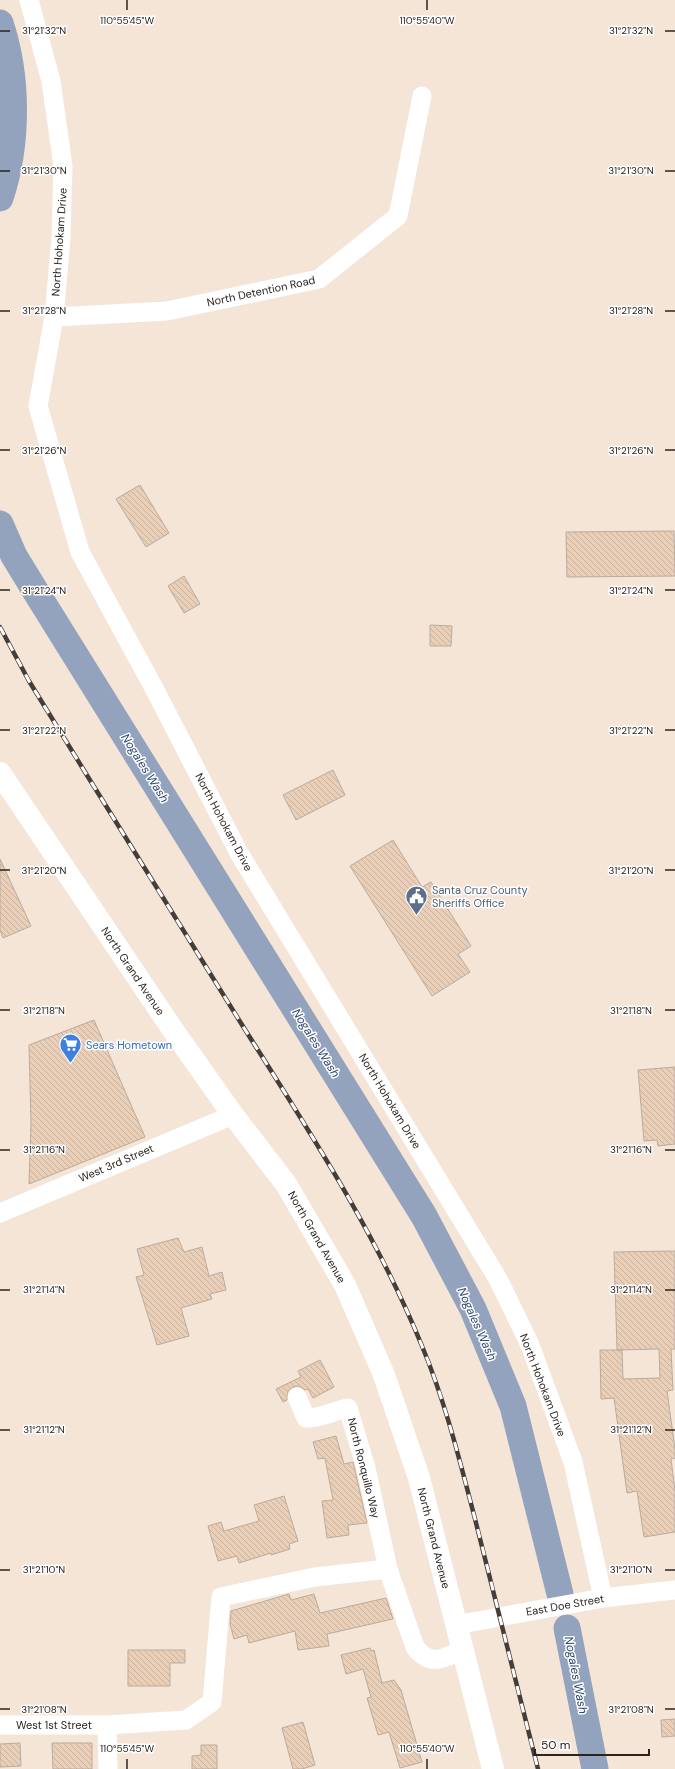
<svg xmlns="http://www.w3.org/2000/svg" width="675" height="1769" font-family="'DM Sans',sans-serif">
<style>
.lines{fill:none;stroke-linecap:round;stroke-linejoin:round}
.river{stroke:#93a3be;stroke-width:27}
.building{fill:url(#building-back-hatch);stroke:#baab9d}
.minor{stroke:#fff;stroke-width:19}
.major{stroke:#fff;stroke-width:22}
.rail-casing{stroke:#453d37;stroke-width:4.5}
.rail{stroke:#fff;stroke-width:3;stroke-dasharray:9;stroke-linecap:butt}
.ticks{fill:none;stroke:#2a241f;stroke-width:1.5}
.labels{text-anchor:middle;dominant-baseline:central;stroke-width:3;stroke-linejoin:round;paint-order:stroke}
.street-label{font-size:11px;fill:#2a241f;stroke:#fff}
.service-label{font-size:11px;fill:#4e5e75;stroke:#fff;text-anchor:start}
.shop-label{font-size:11px;fill:#366cbe;stroke:#fff;text-anchor:start}
.water-label{font-size:12px;font-style:italic;fill:#30486f;stroke:#fff}
.ticks-label{font-size:10px;text-anchor:middle;fill:#2a241f;stroke:#fff;stroke-width:3;stroke-linejoin:round;paint-order:stroke}
</style>
<defs>
<pattern id="building-back-hatch" width="6" height="6" patternUnits="userSpaceOnUse"><rect width="6" height="6" fill="#e9cfb8"/><path d="M-1 5l2 2M0 0l6 6M5-1l2 2" fill="none" stroke="#c8b29e"/></pattern>
</defs>
<rect width="100%" height="100%" fill="#f5e5d7"/>
<g class="lines">
<path class="river" d="M0 23C18 77 18 144 0 198
M0 524 14 556 36 592 424 1216 473 1309 513 1406 560 1594
M567 1628 595 1769"/>
</g>
<path class="building" d="M140 485 169 533 146 547 116 499Z
M674 531 675 576 567 577 566 532Z
M184 576 200 604 184 613 168 586Z
M430 625 452 626 451 646H430Z
M333 770 345 795 296 820 283 795Z
M393 840 422 887 431 882 471 946 458 954 470 972 432 996 350 866Z
M0 859 31 926 3 938 0 930Z
M94 1020 145 1137 29 1184 31 1123 29 1045Z
M675 1067V1144L658 1146 657 1140 644 1141 638 1070Z
M178 1238 184 1252 202 1247 209 1276 222 1272 226 1290 210 1294 212 1299 181 1308 189 1336 157 1345 136 1277 144 1275 137 1249Z
M675 1251V1349H671L673 1390 667 1391 675 1449V1458L671 1459 675 1491V1532L644 1537 637 1491 627 1493 614 1398 601 1399 600 1350H622L623 1379 660 1378 659 1349 617 1350 614 1252Z
M320 1360 334 1387 313 1398 308 1389 305 1390 299 1386 293 1387 288 1391 287 1400 283 1402 276 1389 301 1377 298 1371Z
M336 1436 344 1464 353 1462 367 1523 348 1525 349 1535 327 1538 322 1501 333 1500 325 1458 318 1459 313 1442Z
M284 1496 298 1541 289 1544 290 1549 271 1555V1553L239 1563 237 1556 218 1561 208 1526 221 1522 224 1531 259 1521 254 1505Z
M289 1594 291 1600 314 1594 320 1613 386 1598 393 1619 327 1634 329 1646 298 1650 295 1631 249 1643 247 1635 234 1639 230 1624 231 1611Z
M370 1648 371 1651 374 1650 382 1683 394 1680 401 1690 422 1762 400 1768 389 1732 378 1735 367 1698 371 1697 363 1669 346 1674 341 1655Z
M128 1650H185V1663H170V1686H128Z
M675 1719V1736L662 1737 661 1720Z
M303 1722 315 1765 302 1769H293L282 1728Z
M20 1743 21 1766 0 1767V1744Z
M52 1743H92V1769H53Z
M201 1745H217V1769H192V1756L201 1755Z"/>
<g class="lines">
<path class="minor" d="M29 0 51 81 63 166 61 237 54 317 38 406 80 552 155 690 239 853 498 1279 530 1345 573 1462 603 1598
M54 317 167 311 319 279 398 216 422 96
M0 1213 233 1115
M297 1397 306 1418C324 1418 332 1411 348 1408L366 1468 388 1569
M456 1625 603 1598 675 1590
M0 1725H107L186 1720 212 1702 221 1597 315 1577 388 1569 415 1647C430 1667 444 1659 463 1649
M107 1725 108 1769"/>
<path class="major" d="M0 773 173 1030 233 1115 286 1184 345 1285 384 1375 419 1478 493 1769"/>
<defs>
<path id="rail" d="M0 627 29 681C100 797 172 912 244 1028 309 1131 376 1233 422 1346 445 1401 459 1458 474 1515 496 1600 516 1684 538 1769"/>
</defs>
<use href="#rail" class="rail-casing"/>
<use href="#rail" class="rail"/>
</g>
<path class="ticks" d="M127 0V10M427 0V10M0 31H10M665 31H675M0 171H10M665 171H675M0 311H10M665 311H675M0 450H10M665 450H675M0 590H10M665 590H675M0 730H10M665 730H675M0 870H10M665 870H675M0 1010H10M665 1010H675M0 1150H10M665 1150H675M0 1290H10M665 1290H675M0 1430H10M665 1430H675M0 1570H10M665 1570H675M0 1709H10M665 1709H675M127 1759V1769M427 1759V1769"/>
<defs>
<symbol id="civic-pin" viewBox="-11 -11 22 30"><path d="M0 17L-7.5 6A9.5 9.5 0 1 1 7.5 6Z" fill="#5c6f8a" stroke="#fff"/><path d="M-.6-6.5H3V-4.5H.6V-3L4-1V1h2V6H-6V1h2V-1L-.6-3ZM-1.2 2.5V6h2.4V2.5Z" fill="#fff"/></symbol>
<symbol id="supermarket-pin" viewBox="-11 -11 22 30"><path d="M0 17L-7.5 6A9.5 9.5 0 1 1 7.5 6Z" fill="#3f7fe0" stroke="#fff"/><path d="M-6-5.5h2.5l.6 2H6L4.5 2H-2.5L-4.4-4H-6ZM-1.5 3.2a1.3 1.3 0 1 0 .1 0ZM3 3.2a1.3 1.3 0 1 0 .1 0Z" fill="#fff"/></symbol>
</defs>
<g fill-rule="evenodd">
<use href="#civic-pin" x="404" y="884" width="25" height="34"/>
<use href="#supermarket-pin" x="58" y="1032" width="25" height="34"/>
</g>
<g class="labels">
<g class="street-label">
<text transform="translate(59 242) rotate(-86)">North Hohokam Drive</text>
<text transform="translate(261 291) rotate(-12)">North Detention Road</text>
<text transform="translate(224 822) rotate(62)">North Hohokam Drive</text>
<text transform="translate(133 971) rotate(56)">North Grand Avenue</text>
<text transform="translate(390 1101) rotate(59)">North Hohokam Drive</text>
<text transform="translate(116 1163) rotate(-23)">West 3rd Street</text>
<text transform="translate(317 1237) rotate(60)">North Grand Avenue</text>
<text transform="translate(543 1385) rotate(69)">North Hohokam Drive</text>
<text transform="translate(364 1468) rotate(76)">North Ronquillo Way</text>
<text transform="translate(434 1538) rotate(76)">North Grand Avenue</text>
<text transform="translate(565 1605) rotate(-10)">East Doe Street</text>
<text x="54" y="1725">West 1st Street</text>
</g>
<g class="service-label">
<text x="432" y="890">Santa Cruz County<tspan x="432" dy="13">Sheriffs Office</tspan></text>
</g>
<g class="shop-label">
<text x="86" y="1045">Sears Hometown</text>
</g>
<g class="water-label">
<text transform="translate(145 768) rotate(58)">Nogales Wash</text>
<text transform="translate(316 1043) rotate(58)">Nogales Wash</text>
<text transform="translate(477 1324) rotate(66)">Nogales Wash</text>
<text transform="translate(576 1675) rotate(79)">Nogales Wash</text>
</g>
</g>
<g class="ticks-label">
<text x="127" y="24">110°55'45"W</text>
<text x="427" y="24">110°55'40"W</text>
<text x="44" y="34">31°21'32"N</text>
<text x="631" y="34">31°21'32"N</text>
<text x="44" y="174">31°21'30"N</text>
<text x="631" y="174">31°21'30"N</text>
<text x="44" y="314">31°21'28"N</text>
<text x="631" y="314">31°21'28"N</text>
<text x="44" y="454">31°21'26"N</text>
<text x="631" y="454">31°21'26"N</text>
<text x="44" y="594">31°21'24"N</text>
<text x="631" y="594">31°21'24"N</text>
<text x="44" y="734">31°21'22"N</text>
<text x="631" y="734">31°21'22"N</text>
<text x="44" y="874">31°21'20"N</text>
<text x="631" y="874">31°21'20"N</text>
<text x="44" y="1014">31°21'18"N</text>
<text x="631" y="1014">31°21'18"N</text>
<text x="44" y="1153">31°21'16"N</text>
<text x="631" y="1153">31°21'16"N</text>
<text x="44" y="1293">31°21'14"N</text>
<text x="631" y="1293">31°21'14"N</text>
<text x="44" y="1433">31°21'12"N</text>
<text x="631" y="1433">31°21'12"N</text>
<text x="44" y="1573">31°21'10"N</text>
<text x="631" y="1573">31°21'10"N</text>
<text x="44" y="1713">31°21'08"N</text>
<text x="631" y="1713">31°21'08"N</text>
<text x="127" y="1752">110°55'45"W</text>
<text x="427" y="1752">110°55'40"W</text>
</g>
<path d="M535 1749v6h114v-6" fill="none" stroke="#2a241f" stroke-width="2"/>
<text x="541" y="1749" font-size="12" fill="#2a241f" stroke="#ffffff" stroke-width="3" paint-order="stroke">50 m</text>
</svg>
